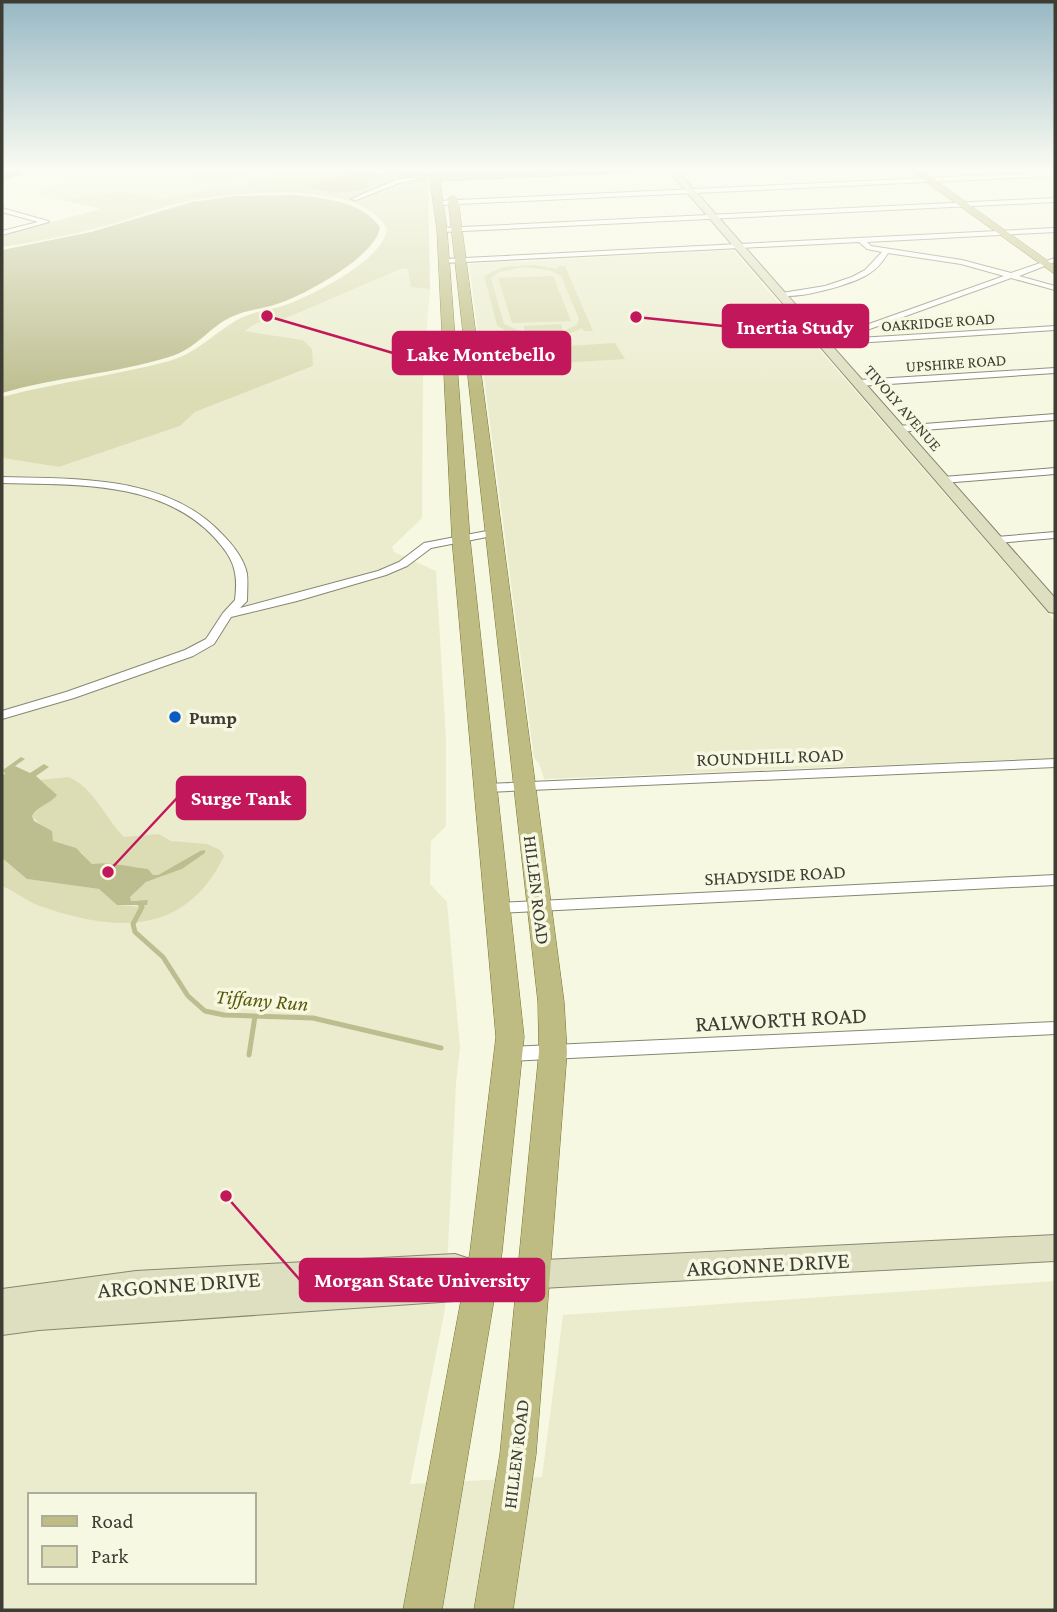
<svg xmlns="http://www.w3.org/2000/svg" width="1057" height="1612" font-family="'Crimson Pro',serif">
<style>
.built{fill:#ebecce;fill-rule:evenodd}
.green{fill:#dcddb5;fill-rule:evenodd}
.forest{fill:#bdbe8f}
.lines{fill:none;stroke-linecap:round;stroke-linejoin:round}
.stream{stroke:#bdbe8f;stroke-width:5}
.street-casing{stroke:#868772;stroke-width:2}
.secondary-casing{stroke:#868772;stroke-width:2}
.primary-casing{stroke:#747331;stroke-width:1}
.street{fill:#fff;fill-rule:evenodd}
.secondary{fill:#dedec1;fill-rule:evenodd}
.primary{fill:#bebc82;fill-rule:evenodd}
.poi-dot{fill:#0a5cc5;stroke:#f7f8e1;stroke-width:2.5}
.labels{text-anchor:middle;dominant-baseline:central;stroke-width:7;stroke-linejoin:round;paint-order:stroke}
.far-street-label{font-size:16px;fill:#3d3d34;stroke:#f7f8e1}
.poi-label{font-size:19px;font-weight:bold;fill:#3d3d34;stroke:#f7f8e1;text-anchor:start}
.street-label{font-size:19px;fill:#3d3d34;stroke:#f7f8e1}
.water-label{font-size:21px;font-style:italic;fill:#5a590a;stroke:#f7f8e1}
.near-street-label{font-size:23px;fill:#3d3d34;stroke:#f7f8e1}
.leader{fill:none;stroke:#c2185b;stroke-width:2.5}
.callout-dot{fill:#c2185b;stroke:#f7f8e1;stroke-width:2.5}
.callout{fill:#c2185b;stroke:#c2185b;stroke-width:2.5}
.callout-label{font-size:21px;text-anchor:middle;font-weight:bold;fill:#fff}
</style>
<rect width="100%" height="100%" fill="#f7f8e1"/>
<path class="built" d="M42 168H181L203 181 267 171 279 179 161 198 120 192 61 200 33 195 73 180 34 171Z
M733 250 1055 621V758L544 779 539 763 534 758 469 264Z
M403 268 408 269 412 287 430 289 423 374 422 518 392 547 394 552 436 571 446 739V826L431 841 430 884 447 902 460 1047 456 1084 445 1309 410 1484 542 1477 563 1315 1055 1281V1610H2V458L59 467 180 426 195 412 313 366 303 340 244 331 257 322 268 318 284 319ZM30 1495H254V1582H30Z"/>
<path class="green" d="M181 168H366L387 175 428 181 430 289 411 287 408 269 403 268 284 319C267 319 258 320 245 331L303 340 312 349 313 366 195 412 180 426 59 467 2 458V397C57 382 114 376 169 361 197 353 213 334 237 320 253 311 272 310 288 304 315 294 384 259 387 229 362 179 235 192 189 201 166 205 145 214 122 221 83 233 42 241 2 247V235L101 209 61 200 120 192 161 198 278 179 267 171 203 181Z
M535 265 558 269V266H565L593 331H584L582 328C559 341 518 342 497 325L484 276 503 267ZM523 267 549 270 561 276 579 319 577 325 563 331 561 324 524 326 525 333 504 324 491 278 499 272Z
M553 276 571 321 512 323 498 278Z
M615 343 625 359 494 367 488 351Z
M68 777C93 786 105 818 124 837L159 834 171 841 207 844 220 850 224 856C185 937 114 932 40 906 26 901 15 891 2 886V858L27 879 99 889 117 905 142 907 138 900 131 901 130 897 146 882 182 869 205 853 200 851 158 875H153L148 869C131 867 109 861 92 864L81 852 53 842 52 836 32 816 41 805 54 799 49 787 39 780Z"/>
<path class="forest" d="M363 170 383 176 368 182 369 187C353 194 325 194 309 186Z
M296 195C326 199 360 200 380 227 377 256 303 296 277 304 262 309 246 310 231 317 208 328 198 348 169 357 114 374 56 377 2 393V250L91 232 192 202 237 196Z
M21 757 25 759 15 766 30 773 44 764 49 767 36 776 57 795C51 804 38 805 32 816L34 821 52 831 53 841 76 848 92 864C110 861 130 867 148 869L153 875H158L200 851 205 850V853L182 869 146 882 130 897 131 901 148 900 147 905H117L99 889 27 879 2 858V775L5 774 3 770Z"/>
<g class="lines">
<path class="stream" d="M140 904 142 907 133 924 135 932 163 957 188 996 205 1011 224 1015 313 1018 441 1048
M249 1055 255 1016"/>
<defs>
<path id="street" d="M1055 172V176L438 205 435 203 438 201Z
M423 175 425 178 399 183 356 200 351 199 396 180Z
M1055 198V202L442 232 439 230 442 228Z
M2 208 48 221 49 222 2 235V231L38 222 2 212Z
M1055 228V232L867 242 871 246 962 260 1011 273 1055 258V262L1019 276 1055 286V290L1011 278 842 339 1055 326V330L840 344 836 341 821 345V341L1004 276 961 264 888 253C883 261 878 268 870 273 855 284 792 302 776 294L825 286 852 277 865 270 882 252 867 249 859 242 444 263 440 261 444 259Z
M1055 368V373L859 386 855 383 859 380Z
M1055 414V420L898 432 893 429 898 426Z
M1055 468V474L943 483 938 480 943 477Z
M2 477C77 479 166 475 221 533 232 544 244 558 247 574 248 583 247 592 247 601L240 608 378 571 399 562 424 543 492 530 497 533 492 536 431 548 407 566 386 575 297 601 231 617 214 644 193 656 74 698 2 719V711L66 692 185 650 206 639 223 613 235 600C236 591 237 582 235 573 233 559 223 547 214 537 160 480 75 485 2 483Z
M1055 532V538L996 543 991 540 996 537Z
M1055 759V767L487 792 480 788 487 784Z
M1055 875V885L498 913 493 912 490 908 493 904 498 903Z
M1055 1022V1034L509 1061 503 1059 500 1054 503 1049 509 1047Z"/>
<path id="secondary" d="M666 168H675L1055 598V613L1049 612Z
M1055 1235V1261L482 1291 455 1301 39 1330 2 1335V1289L136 1271 455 1254 482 1263Z"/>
<path id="primary" d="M23 168H36L2 181V175Z
M375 168 429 174H436L435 168H445L446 173 660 168 655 171 440 181 447 230 470 539 524 1037 502 1252 442 1610H403L470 1252 496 1037 452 539 437 230 430 180 401 177Z
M907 168H918L1055 266V274Z
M453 196 458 199 564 1002 567 1052 536 1454 513 1610H474L500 1454 539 1052 538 1002 448 199Z"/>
</defs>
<use href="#street" class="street-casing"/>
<use href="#secondary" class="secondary-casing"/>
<use href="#primary" class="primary-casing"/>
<use href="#street" class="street"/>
<use href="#secondary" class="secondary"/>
<use href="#primary" class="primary"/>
</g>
<linearGradient id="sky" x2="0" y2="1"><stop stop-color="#97b8c4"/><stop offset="0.43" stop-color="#fbfcf2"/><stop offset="1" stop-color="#fbfcf2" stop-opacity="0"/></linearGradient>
<rect width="1057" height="393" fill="url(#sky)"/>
<circle class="poi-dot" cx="175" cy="717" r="7"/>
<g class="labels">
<g class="far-street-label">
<text transform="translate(938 322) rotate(-4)">OAKRIDGE ROAD</text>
<text transform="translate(956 363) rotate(-4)">UPSHIRE ROAD</text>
<text transform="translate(903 408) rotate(49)">TIVOLY AVENUE</text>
</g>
<g class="poi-label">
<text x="189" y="717">Pump</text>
</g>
<g class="street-label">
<text transform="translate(770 757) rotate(-2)">ROUNDHILL ROAD</text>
<text transform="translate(775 875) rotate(-3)">SHADYSIDE ROAD</text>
<text transform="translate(537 890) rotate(83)">HILLEN ROAD</text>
<text transform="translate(516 1454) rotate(-83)">HILLEN ROAD</text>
</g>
<g class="water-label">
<text transform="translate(262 1000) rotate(5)">Tiffany Run</text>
</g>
<g class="near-street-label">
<text transform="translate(781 1019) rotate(-3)">RALWORTH ROAD</text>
<text transform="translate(768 1264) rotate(-3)">ARGONNE DRIVE</text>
<text transform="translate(179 1284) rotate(-4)">ARGONNE DRIVE</text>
</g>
</g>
<path class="leader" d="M636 317L723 326M267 316L393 353M108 872L177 798M226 1196L300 1280"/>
<g class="callout-dot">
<circle cx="636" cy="317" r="7"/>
<circle cx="267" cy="316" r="7"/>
<circle cx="108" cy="872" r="7"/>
<circle cx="226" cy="1196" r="7"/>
</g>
<g class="callout">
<rect x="723" y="305" width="145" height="42" rx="7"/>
<rect x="393" y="332" width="177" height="42" rx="7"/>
<rect x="177" y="777" width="128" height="42" rx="7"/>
<rect x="300" y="1259" width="244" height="42" rx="7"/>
</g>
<g class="callout-label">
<text x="795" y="334">Inertia Study</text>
<text x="481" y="361">Lake Montebello</text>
<text x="241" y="805">Surge Tank</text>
<text x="422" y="1287">Morgan State University</text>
</g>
<rect width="1057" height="1612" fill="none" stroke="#3d3d34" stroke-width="7"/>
<rect x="28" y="1493" width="228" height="91" fill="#f7f8e1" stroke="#adad9c" stroke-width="2"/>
<rect x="42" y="1516" width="35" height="10" fill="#bebc82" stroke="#adad9c" stroke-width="2"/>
<text x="91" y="1528" font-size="21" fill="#3d3d34">Road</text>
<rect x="42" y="1546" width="35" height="21" fill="#dcddb5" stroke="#adad9c" stroke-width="2"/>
<text x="91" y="1563" font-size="21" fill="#3d3d34">Park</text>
</svg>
